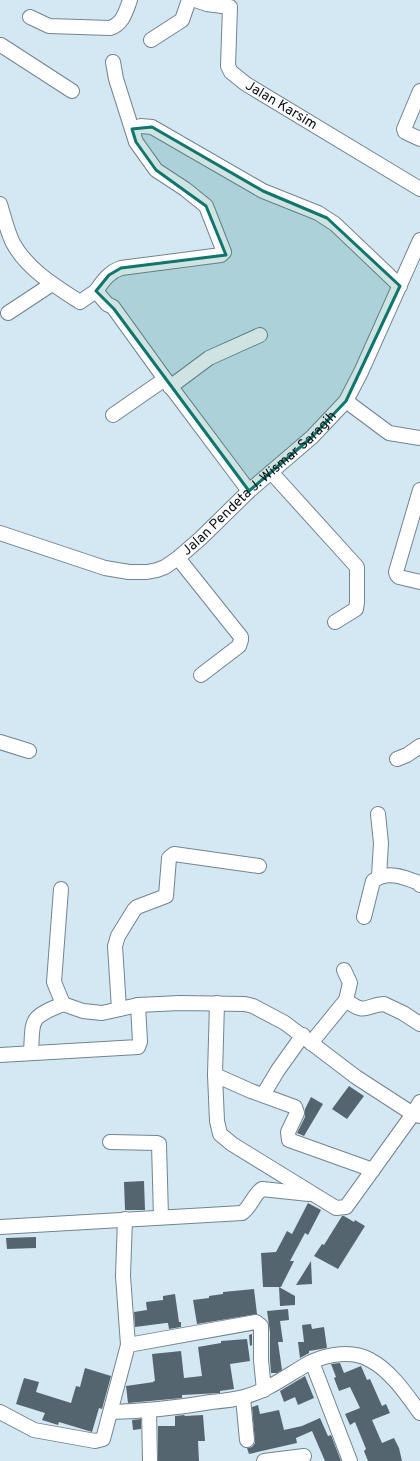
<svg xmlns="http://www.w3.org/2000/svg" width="420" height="1461" font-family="Overpass,sans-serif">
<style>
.building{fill:#54656f}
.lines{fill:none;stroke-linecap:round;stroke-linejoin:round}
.minor-casing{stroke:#72848e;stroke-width:16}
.minor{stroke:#fff;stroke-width:14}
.marked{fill:#0f766e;fill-opacity:0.2;stroke:#0f766e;stroke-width:3;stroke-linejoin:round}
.labels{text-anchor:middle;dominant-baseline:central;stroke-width:3;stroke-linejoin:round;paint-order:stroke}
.street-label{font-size:14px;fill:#0a1114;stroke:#e4f4fd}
</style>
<rect width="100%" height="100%" fill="#d4e8f3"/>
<path class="building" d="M349 1086 364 1096 347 1119 332 1109Z
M311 1097 323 1104 304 1136 297 1133 305 1117V1109Z
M144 1181 145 1210H125L124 1182Z
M308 1203 321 1210 308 1235 305 1233 290 1261H294L281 1287H263L261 1253 276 1252 287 1231 292 1234Z
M342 1216H344L354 1222 355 1220 365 1226 338 1269 314 1256 322 1244 324 1245Z
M36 1237V1248L7 1249 6 1238Z
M311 1261 312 1284 296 1285Z
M279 1287 295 1296V1305L280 1306Z
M254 1289 257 1314 197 1324 193 1300 209 1298V1296L223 1294V1292Z
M175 1294 179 1322H181V1327L169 1329 168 1323H166L135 1327 134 1312 147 1310 146 1302 163 1300V1296Z
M288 1309 289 1320 280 1321 283 1342H278L282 1370 277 1373H271L270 1360V1332L267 1311Z
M311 1324 312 1329 324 1327 327 1348 309 1351V1353L300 1358 298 1342H304L302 1325Z
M252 1334V1345L250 1346 249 1335Z
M247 1339 250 1361 230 1364 234 1389 220 1391V1393L182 1395V1398L128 1403 126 1386 154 1382 153 1381H155L152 1354 181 1351 184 1378 202 1376 198 1347 221 1343V1341Z
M340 1363 344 1373 361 1366 367 1380 370 1379 382 1406 386 1404 390 1413 372 1420 382 1443 394 1438 399 1448 402 1461H368L364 1451 366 1449 355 1422 350 1425 345 1414 360 1408 350 1387 339 1391 334 1378 336 1377 331 1364Z
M85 1368 111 1376 102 1409 99 1408 92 1432 59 1422 58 1425 42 1420 45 1413 16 1404 24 1378 39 1382 36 1392 71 1403 76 1386 80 1387Z
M305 1376 314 1398 298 1405 295 1397 284 1402 280 1391Z
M258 1405 260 1414 279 1410 284 1430 302 1426 320 1418 328 1436 331 1435 341 1461H325L312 1431 296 1438 297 1443 249 1454 247 1448 252 1447 255 1443 252 1407Z
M184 1415 185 1416 203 1415 205 1441H198L199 1461H158V1426H175V1416Z
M141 1419V1429L133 1430 132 1420Z"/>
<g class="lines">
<defs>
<g id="minor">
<path id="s1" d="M195 0 207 4 230 7 228 66 231 72 246 84 420 189"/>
<path d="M30 17 49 26 110 28C123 24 126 11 130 0"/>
<path d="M151 40 182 20 189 0"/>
<path d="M1 45 72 91"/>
<path d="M420 91 404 129 405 132 420 139"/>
<path d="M132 129 141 126 152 127 263 191 318 213 335 224 400 286"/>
<path d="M0 204C4 217 7 231 13 243 27 269 55 286 80 302L96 291 107 304 113 307 165 379 249 491"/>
<path d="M96 291C103 281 109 272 121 268L221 255 224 252 206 206 185 189 156 170 136 142 116 79 113 62"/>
<path d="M8 313 52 284"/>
<path d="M170 387 209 358 260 335"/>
<path d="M346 401 389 433 420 438"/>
<path d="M113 415 165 379"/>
<path d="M271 472 357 567V602L356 609 335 622"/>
<path d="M420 490 396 572 397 575 399 577 420 582"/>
<path id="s2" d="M0 533 105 568 129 572H147L157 570 165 567 178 558 201 538 249 491 312 437 346 401 361 372 420 240"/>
<path d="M178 558 241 637V640L239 646 201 675"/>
<path d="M0 742 29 751"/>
<path d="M397 759 407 755 420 746"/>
<path d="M378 814 381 843 379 876"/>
<path d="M61 889 54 982 63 1004"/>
<path d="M364 917 373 881C387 870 404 877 419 883L420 885"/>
<path d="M346 1000C366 1016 365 1005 384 1004L403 1013 420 1024"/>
<path d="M217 1003 215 1075 217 1121 220 1134 232 1144 336 1208 346 1207 413 1114 420 1102"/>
<path d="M119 1009 115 946 118 936 134 910 137 907 166 896 169 858 174 854 259 866"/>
<path d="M311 1043 346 1000 350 983 344 970"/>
<path d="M31 1053C33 1018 29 1018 63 1004L83 1011 102 1013 138 1005 180 1003 245 1004 253 1006 285 1023 356 1077 413 1114 420 1116"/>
<path d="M0 1055 138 1047 140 1042 138 1005"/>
<path d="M215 1075 251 1091 295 1107 297 1113 288 1132 289 1140 373 1170"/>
<path d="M263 1095 278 1070 303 1035"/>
<path d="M110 1142 157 1143 159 1144 161 1217"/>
<path d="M125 1219 123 1276 128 1345"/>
<path d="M0 1227 242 1213C251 1207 253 1195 262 1189L309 1194"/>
<path d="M312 1362 350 1461"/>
<path d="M243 1398 247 1440"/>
<path d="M149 1411 150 1461"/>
<path d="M0 1412 34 1430 95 1441 103 1439 128 1345 256 1322 261 1326V1360L264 1390"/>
<path d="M111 1412C146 1411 176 1408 211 1402 222 1401 233 1400 244 1397 269 1390 289 1374 311 1362 328 1354 353 1350 370 1360 390 1370 407 1395 420 1413"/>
<path d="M264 1461 304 1456"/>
</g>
</defs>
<use href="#minor" class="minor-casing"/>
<use href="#minor" class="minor"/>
</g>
<path class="marked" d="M152 127 263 191 327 218 400 286 346 401 312 437 249 491 114 309 96 291 109 275 121 268 226 255 206 206 156 170 136 142 132 129Z"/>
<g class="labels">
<g class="street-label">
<text stroke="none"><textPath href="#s1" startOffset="162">Jalan Karsim</textPath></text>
<text stroke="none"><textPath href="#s2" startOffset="298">Jalan Pendeta J. Wismar Saragih</textPath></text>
</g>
</g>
</svg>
